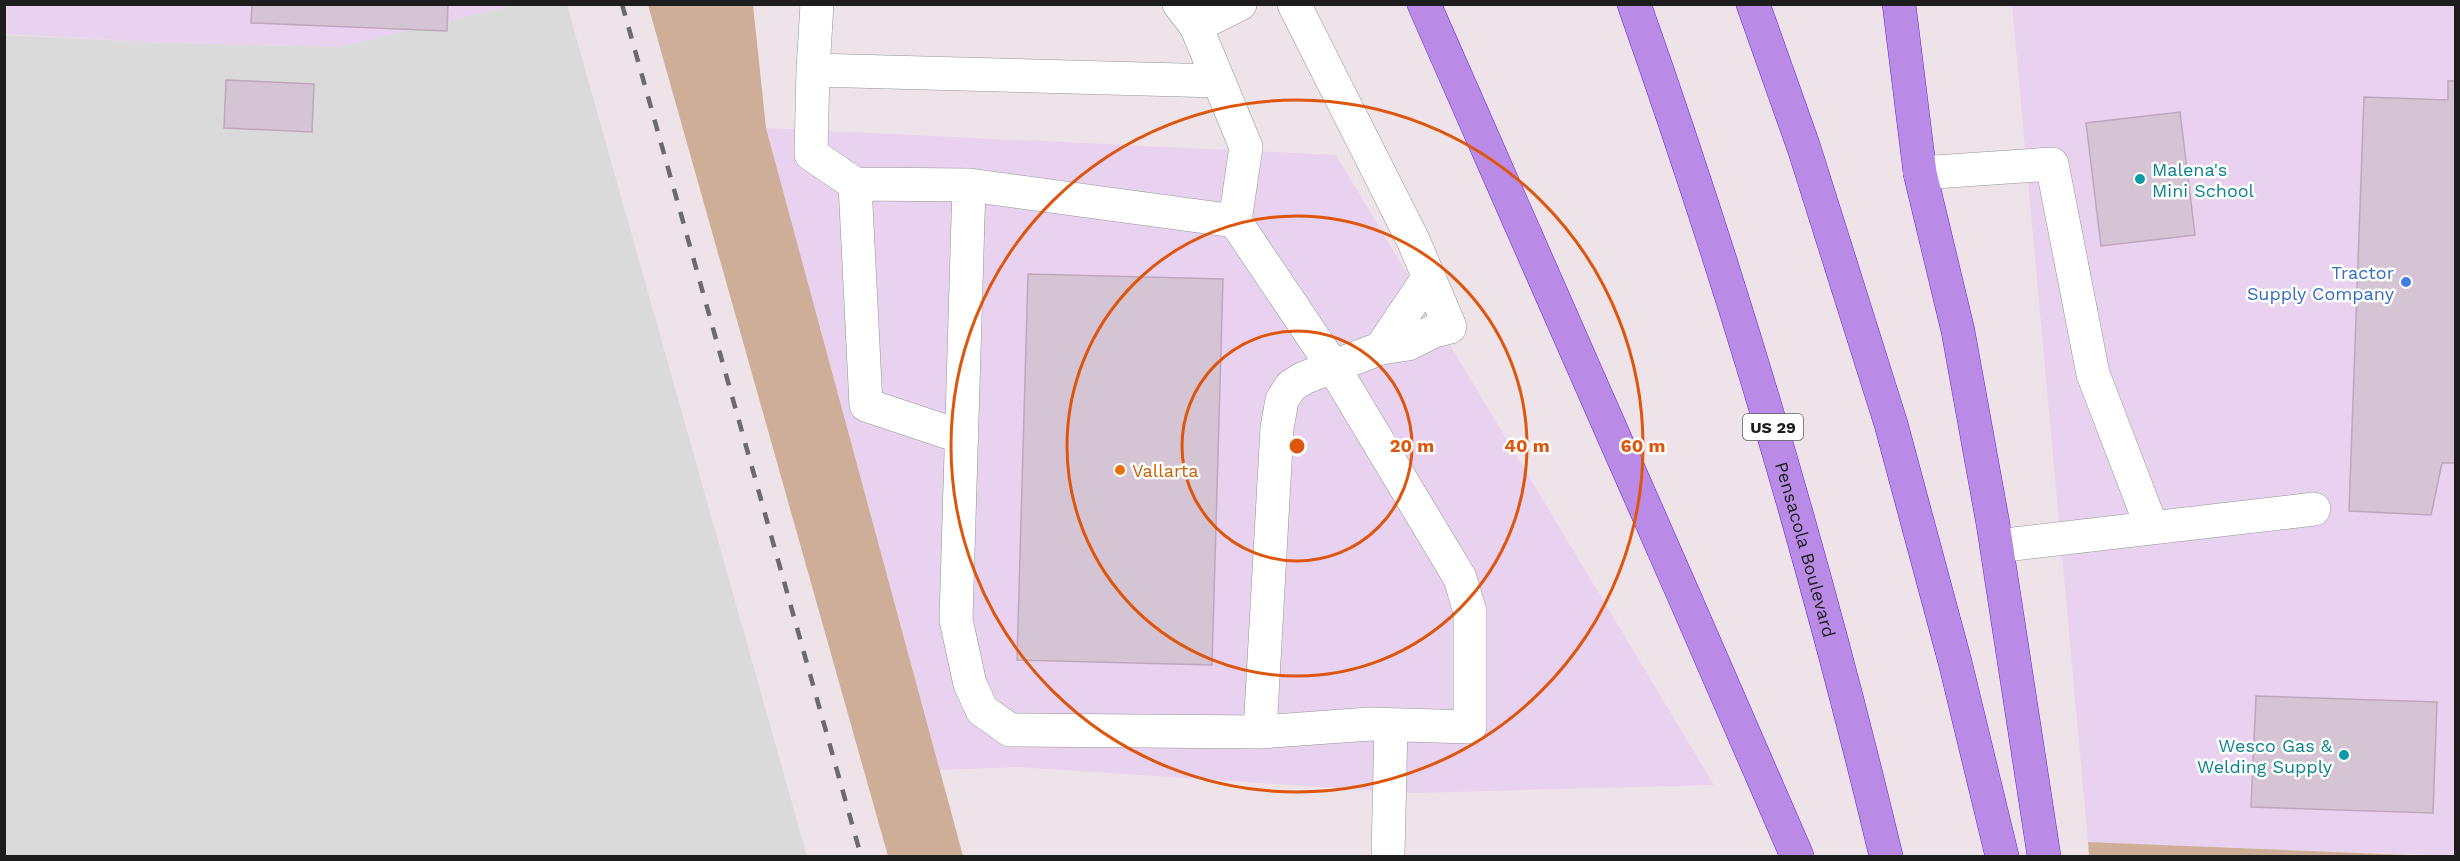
<svg xmlns="http://www.w3.org/2000/svg" width="2460" height="861" font-family="'Work Sans',sans-serif">
<style>
.residential{fill:#dbdadb}
.commercial{fill:#e8d2f0}
.forest{fill:#ceae98}
.building{fill:#d5c4d3;stroke:#c0a6bd;stroke-width:1.5}
.lines{fill:none;stroke-linecap:round;stroke-linejoin:round}
.minor-casing{stroke:#949494;stroke-width:34}
.highway-casing{stroke:#6423d9;stroke-width:34}
.minor{stroke:#fff;stroke-width:33}
.highway{stroke:#ba8ae7;stroke-width:33}
.rail{stroke:#6b6b6b;stroke-width:4.5;stroke-dasharray:12 12;stroke-linecap:butt}
.ring{fill:none;stroke:#de560d;stroke-width:3}
.culture-dot{fill:#0f9aa8;stroke:#fff;stroke-width:2}
.shop-dot{fill:#3f7fe0;stroke:#fff;stroke-width:2}
.food-dot{fill:#e8710a;stroke:#fff;stroke-width:2}
.labels{text-anchor:middle;dominant-baseline:central;stroke-width:5;stroke-linejoin:round;paint-order:stroke}
.shield{fill:#fff;stroke:#616161;stroke-width:1.5}
.shield-label{font-size:16px;font-weight:bold;fill:#1d1d1d}
.culture-label{font-size:18px;fill:#0d838f;stroke:#fff;text-anchor:start}
.shop-label{font-size:18px;fill:#366cbe;stroke:#fff;text-anchor:end}
.food-label{font-size:18px;fill:#c56008;stroke:#fff;text-anchor:start}
.street-label{font-size:18px;fill:#1d1d1d;stroke:#fff}
.centre{fill:#de560d;stroke:#fff;stroke-width:3}
.ring-label{font-size:18px;text-anchor:middle;font-weight:bold;fill:#de560d;stroke:#fff;stroke-width:5;stroke-linejoin:round;paint-order:stroke}
</style>
<rect width="100%" height="100%" fill="#efe3ea"/>
<path class="residential" d="M515 5H567L807 856H5L4 35 169 43 339 47Z"/>
<path class="commercial" d="M4 5H515L339 47 169 43 5 34Z
M2012 5H2455V856L2088 842Z
M766 128 1336 155 1714 785 1415 793 1017 767 940 770Z"/>
<path class="forest" d="M648 5H753L766 128 963 856H888Z
M2088 842 2434 856H2089Z"/>
<path class="building" d="M252 4H448L447 31 251 23Z
M226 80 314 84 312 132 224 128Z
M2448 81H2456V463H2442L2431 515 2349 511 2364 97 2448 100Z
M2180 112 2195 235 2101 246 2086 123Z
M1028 274 1223 279 1212 665 1017 660Z
M2256 696 2437 702 2433 813 2251 807Z"/>
<g class="lines">
<defs>
<path id="minor" d="M817 4 813 70 1218 81
M1179 4 1196 26
M1294 4 1413 240 1450 327 1434 331 1408 344 1381 348 1428 278
M813 70 811 154 855 184
M1920 173 2052 164 2093 374 2152 528
M1235 221 1246 147 1196 26 1240 4
M962 437 866 405 855 184 969 185
M1997 546 2314 509
M1260 732 1010 730 982 710 970 684 956 620 969 185 1235 221 1334 368 1460 578 1470 612V727L1370 724 1260 732 1277 428 1282 400 1291 386 1304 378 1381 348
M1388 856 1391 725"/>
<g id="highway">
<path d="M1424 4C1547 289 1675 571 1797 856"/>
<path id="s1" d="M1634 4C1733 284 1817 568 1886 856"/>
<path d="M1753 4 1804 148 1891 424 1955 662 2002 856"/>
<path d="M1899 4 1920 173 1958 331 1993 524 2044 856"/>
</g>
</defs>
<use href="#minor" class="minor-casing"/>
<use href="#highway" class="highway-casing"/>
<use href="#minor" class="minor"/>
<use href="#highway" class="highway"/>
<path class="rail" d="M622 4 861 856"/>
</g>
<g class="ring">
<circle cx="1297" cy="446" r="115"/>
<circle cx="1297" cy="446" r="230"/>
<circle cx="1297" cy="446" r="346"/>
</g>
<g class="culture-dot">
<circle cx="2140" cy="179" r="6"/>
<circle cx="2344" cy="755" r="6"/>
</g>
<circle class="shop-dot" cx="2406" cy="282" r="6"/>
<circle class="food-dot" cx="1120" cy="470" r="6"/>
<g class="labels">
<rect class="shield" x="1743" y="414" width="60" height="26" rx="4.5"/>
<g class="shield-label">
<text x="1773" y="427">US 29</text>
</g>
<g class="culture-label">
<text x="2152" y="169">Malena's<tspan x="2152" dy="21">Mini School</tspan></text>
<text x="2332" y="745" text-anchor="end">Wesco Gas &amp;<tspan x="2332" dy="21">Welding Supply</tspan></text>
</g>
<g class="shop-label">
<text x="2394" y="272">Tractor<tspan x="2394" dy="21">Supply Company</tspan></text>
</g>
<g class="food-label">
<text x="1132" y="470">Vallarta</text>
</g>
<g class="street-label">
<text stroke="none"><textPath href="#s1" startOffset="572">Pensacola Boulevard</textPath></text>
</g>
</g>
<circle cx="1297" cy="446" r="9" class="centre"/>
<g class="ring-label">
<text x="1412" y="452">20 m</text>
<text x="1527" y="452">40 m</text>
<text x="1643" y="452">60 m</text>
</g>
<rect width="2460" height="861" fill="none" stroke="#1d1d1d" stroke-width="12"/>
</svg>
